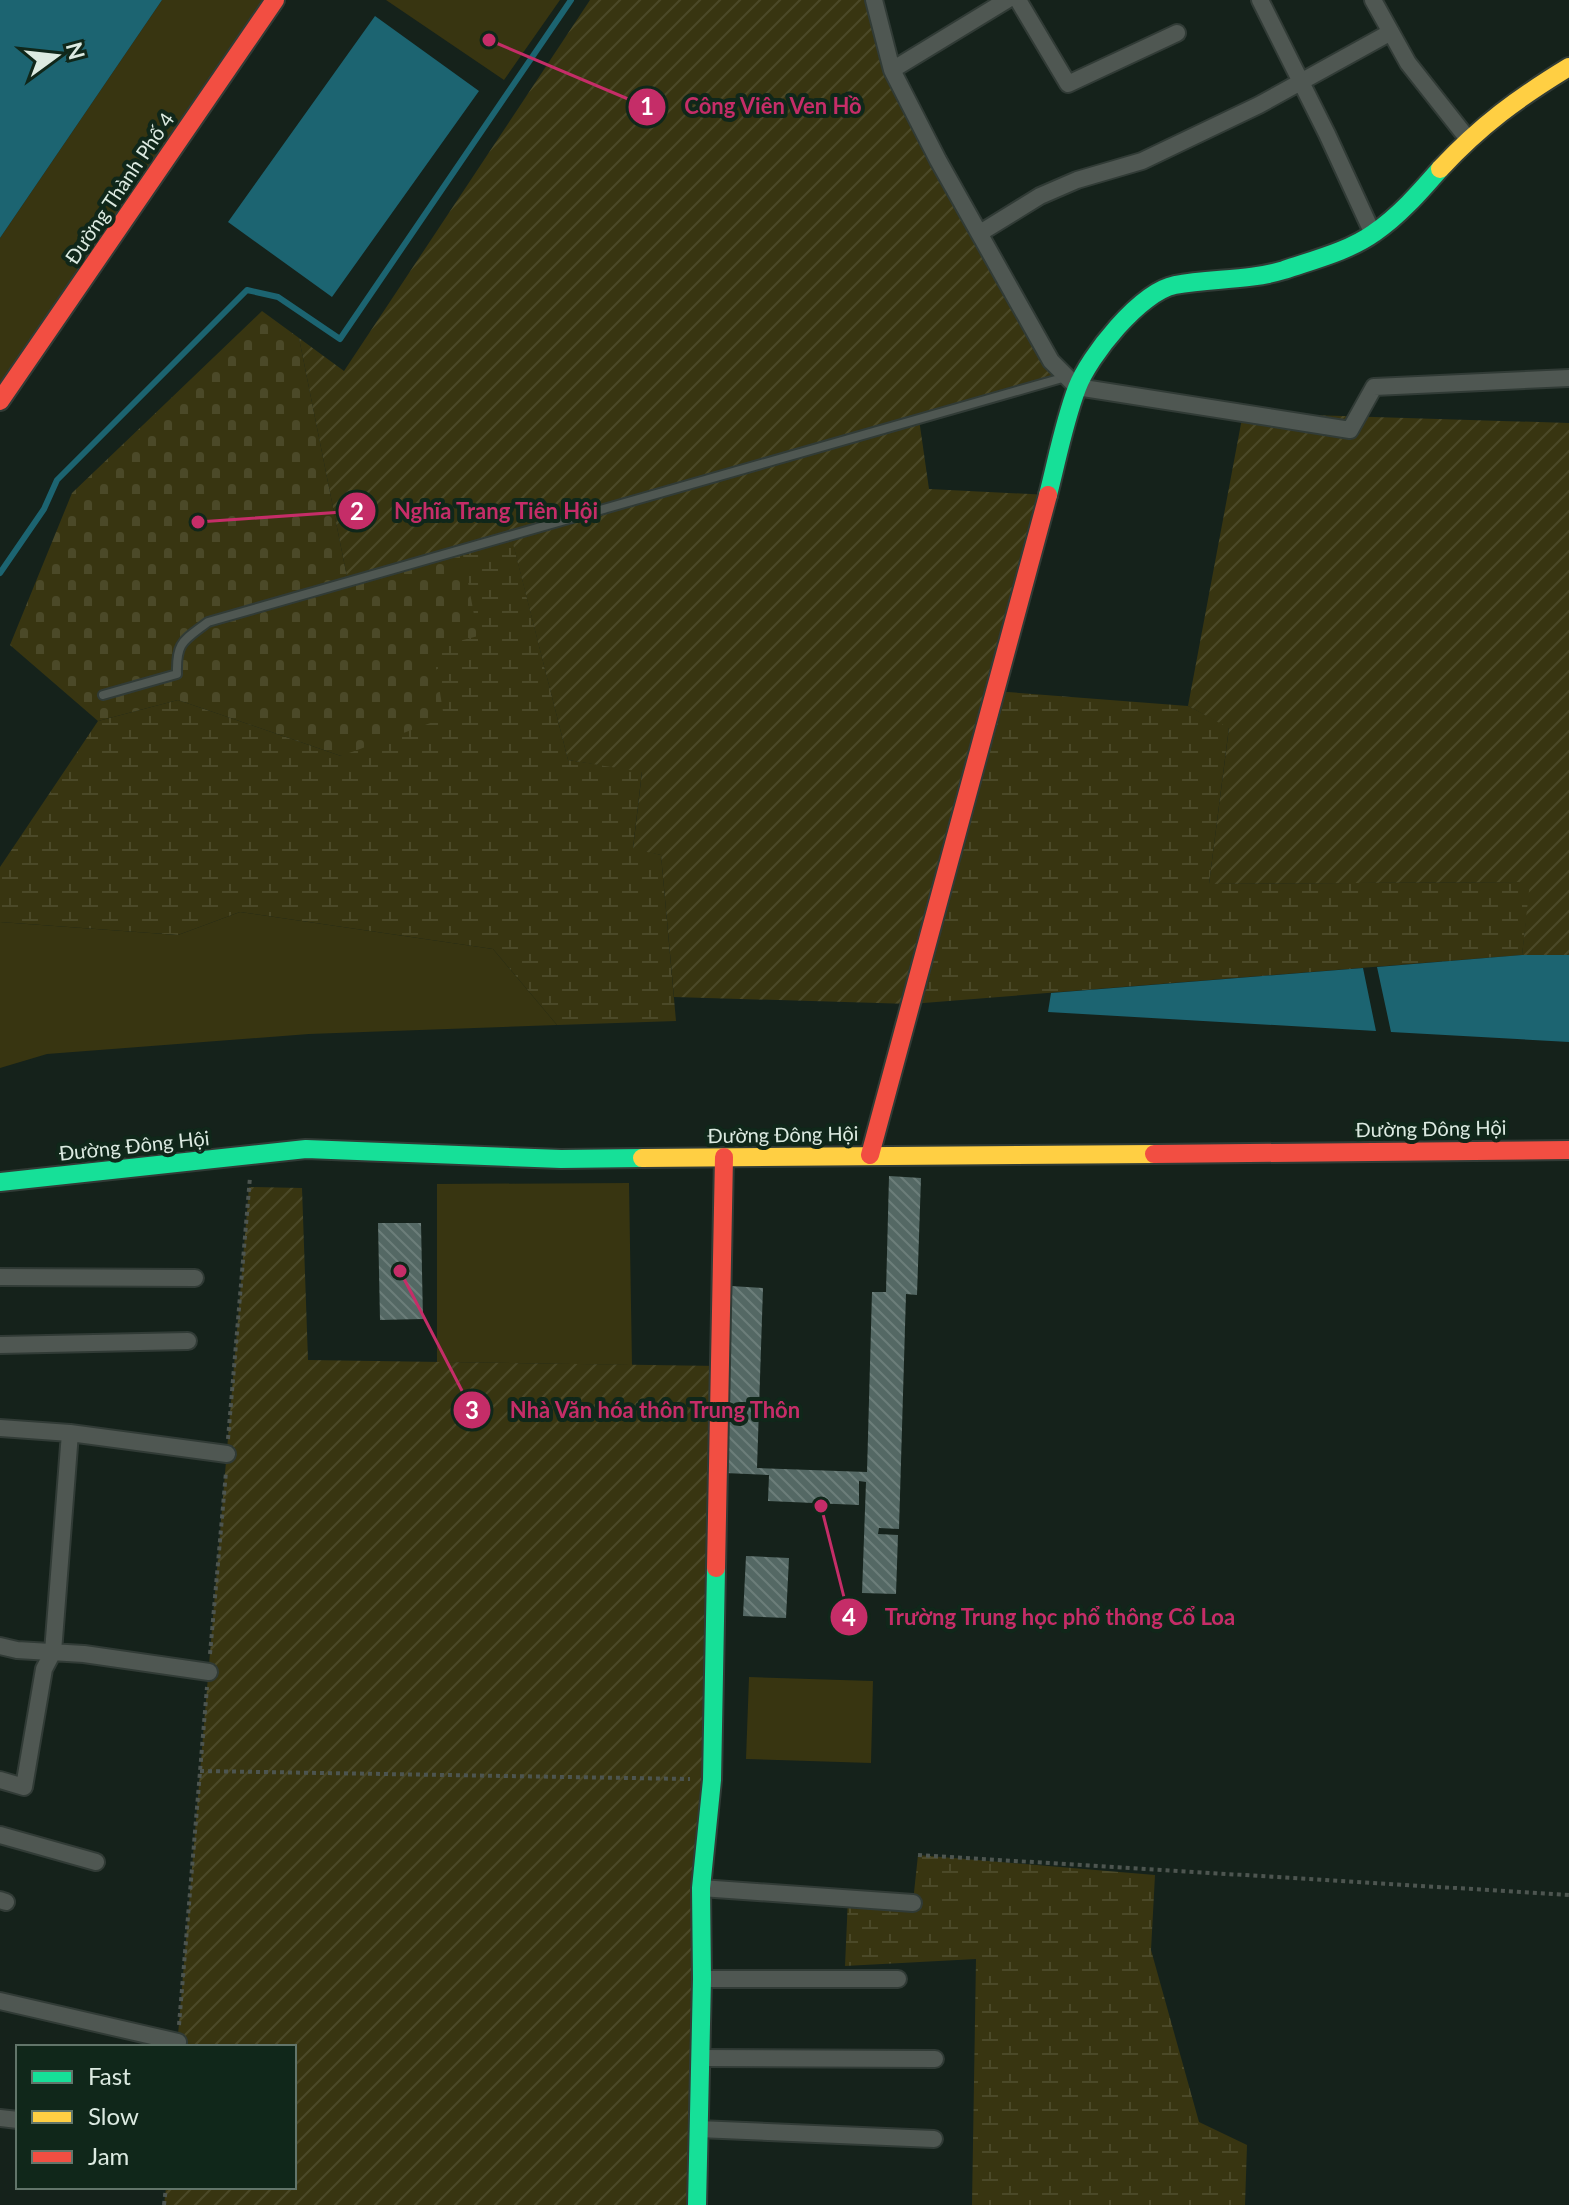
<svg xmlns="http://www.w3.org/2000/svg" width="1569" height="2205" font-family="Lato,sans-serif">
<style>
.wetland{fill:url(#wetland-marsh)}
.cemetery{fill:url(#cemetery-stones)}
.park{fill:#383511}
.garden{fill:url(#garden-furrows)}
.water{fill:#1c6471}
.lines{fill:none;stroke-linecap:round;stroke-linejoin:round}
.stream{stroke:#1c6471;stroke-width:6}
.building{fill:url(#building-back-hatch)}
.lane-casing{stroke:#313b36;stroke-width:12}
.street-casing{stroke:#313b36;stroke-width:20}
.fast-casing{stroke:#313b36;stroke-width:22}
.slow-casing{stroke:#313b36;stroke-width:22}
.jam-casing{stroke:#313b36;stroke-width:22}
.path{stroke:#4d5550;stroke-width:4;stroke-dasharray:4 4;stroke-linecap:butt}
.lane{stroke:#4f5752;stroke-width:8}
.street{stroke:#4f5752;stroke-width:16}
.fast{stroke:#16e098;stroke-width:18}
.slow{stroke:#ffcf43;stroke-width:18}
.jam{stroke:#f24e42;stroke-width:18}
.labels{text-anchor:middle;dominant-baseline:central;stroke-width:8;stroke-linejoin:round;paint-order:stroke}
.street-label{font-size:20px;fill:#dceae1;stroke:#10271a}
.leader{fill:none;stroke:#c52d68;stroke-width:3}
.callout-dot{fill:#c52d68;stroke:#10271a;stroke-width:3}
.mark-label{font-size:24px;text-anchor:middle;font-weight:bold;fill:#fff}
.callout-label{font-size:22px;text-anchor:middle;font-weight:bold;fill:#c52d68;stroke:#10271a;stroke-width:8;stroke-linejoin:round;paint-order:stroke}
</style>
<defs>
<pattern id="wetland-marsh" width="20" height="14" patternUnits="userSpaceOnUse" patternTransform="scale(2)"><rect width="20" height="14" fill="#383511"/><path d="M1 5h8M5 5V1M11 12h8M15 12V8" fill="none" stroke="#4b4928"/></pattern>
<pattern id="cemetery-stones" width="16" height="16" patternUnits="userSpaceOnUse" patternTransform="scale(2)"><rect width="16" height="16" fill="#383511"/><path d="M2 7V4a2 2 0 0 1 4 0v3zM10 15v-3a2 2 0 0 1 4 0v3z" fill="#4b4928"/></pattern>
<pattern id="garden-furrows" width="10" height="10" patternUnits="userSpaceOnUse" patternTransform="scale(2)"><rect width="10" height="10" fill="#383511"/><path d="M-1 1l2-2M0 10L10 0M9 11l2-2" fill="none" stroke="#4b4928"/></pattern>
<pattern id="building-back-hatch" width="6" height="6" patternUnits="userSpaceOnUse" patternTransform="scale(2)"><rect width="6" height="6" fill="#546864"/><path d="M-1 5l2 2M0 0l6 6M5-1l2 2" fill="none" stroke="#6c7e7a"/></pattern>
</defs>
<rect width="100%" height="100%" fill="#15221b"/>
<path class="wetland" d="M511 535 568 760 642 771 633 848 661 855 676 1021 557 1025 493 949 240 912 178 935 0 922V867L98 721 178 700 341 756 433 648 462 550Z
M994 691 1188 706 1229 727 1209 884 1531 882 1522 955 911 1004Z
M918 1855 1155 1875 1151 1950 1199 2122 1247 2145 1245 2205H972L976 1959 845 1966 848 1898 913 1902Z"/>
<path class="cemetery" d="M262 311 299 338 348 582 462 550 478 636 433 648 444 718 341 756 178 700 98 721 10 645 72 493Z"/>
<path class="park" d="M162 0H275L0 401V238Z
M386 0H560L504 80Z
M240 912 493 949 557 1025 309 1034 47 1054 0 1068V922L178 935Z
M629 1183 632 1365 437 1362V1184Z
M749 1677 873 1681 871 1763 746 1759Z"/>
<path class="garden" d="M590 0H874L892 70 1066 377 919 419 929 489 1049 495 911 1004 674 997 661 855 633 849 642 772 568 760 511 536 348 582 299 338 344 371Z
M1243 413 1569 423V955H1522L1530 882 1209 884 1229 728 1188 706Z
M249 1187 302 1188 308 1360 720 1366 698 2205H164L166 2187H294V2047H177Z"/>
<path class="water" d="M0 0H162L0 238Z
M375 16 479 91 332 297 228 222Z
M1522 955H1569V1042L1391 1032 1377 967Z
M1363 968 1376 1031 1048 1012 1051 993Z"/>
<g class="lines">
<path class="stream" d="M0 573 44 509 57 480 247 290 278 297 340 339 571 0"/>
</g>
<path class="building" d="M889 1176 921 1178 917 1295 906 1294 899 1529 879 1528 878 1534 898 1535 896 1594 862 1593 866 1482 859 1481V1505L768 1501 769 1475 725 1473 731 1286 763 1288 757 1468 867 1472 872 1292H886Z
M378 1223H421L423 1319 380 1320Z
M746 1556 789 1558 786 1618 743 1616Z"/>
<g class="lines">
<defs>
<path id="lane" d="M103 695 177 674C176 642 183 641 208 622L1066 377"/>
<path id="street" d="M874 0 892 70
M1007 0 892 70 938 160 1051 361 1077 387 1350 430 1374 387 1569 378
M1018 0 1068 84 1177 33
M1260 0 1327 134 1373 234
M1373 0 1408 63 1468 139
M980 233 1040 196 1077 180 1142 161 1259 105 1391 32
M0 1277 195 1278
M0 1345 188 1341
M0 1428 70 1433 227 1454
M0 1646 17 1650 84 1654 209 1672
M0 1780 24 1787 44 1669 53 1652 70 1433
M0 1835 96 1862
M701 1888 913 1903
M0 1900 6 1902
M702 1979H898
M0 2001 178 2042
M700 2058 935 2059
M0 2118 18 2120
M698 2129 934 2139"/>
<path id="fast" d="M1048 495C1057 460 1064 422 1077 388 1089 356 1140 292 1175 285 1211 278 1248 281 1284 270 1313 260 1349 251 1374 233 1399 216 1420 192 1440 169
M0 1182 306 1149 561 1159 642 1158
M697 2205 702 1979 701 1888 712 1780 716 1568"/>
<path id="slow" d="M1440 169C1481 125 1518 98 1569 67
M642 1158 1154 1154"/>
<path id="jam" d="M0 401 275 0
M1154 1154 1569 1150
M870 1155 1048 495
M716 1568 724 1157"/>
</defs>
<use href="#lane" class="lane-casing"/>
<use href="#street" class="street-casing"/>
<use href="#fast" class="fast-casing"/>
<use href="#slow" class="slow-casing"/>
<use href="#jam" class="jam-casing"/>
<path class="path" d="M228 1439 250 1177
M210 1654 226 1472
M200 1771 690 1779
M918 1855 1569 1895
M179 2025 207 1687
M164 2205 166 2187"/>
<use href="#lane" class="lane"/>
<use href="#street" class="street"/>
<use href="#fast" class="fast"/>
<use href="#slow" class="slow"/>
<use href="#jam" class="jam"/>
</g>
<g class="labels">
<g class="street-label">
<text transform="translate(119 188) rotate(-56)">Đường Thành Phố 4</text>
<text transform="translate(1431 1128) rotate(-1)">Đường Đông Hội</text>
<text transform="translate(783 1134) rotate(-1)">Đường Đông Hội</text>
<text transform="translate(134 1145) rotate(-6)">Đường Đông Hội</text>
</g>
</g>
<path class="leader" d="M489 40L647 107M198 522L357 511M400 1271L472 1410M821 1506L849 1617"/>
<g class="callout-dot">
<circle cx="489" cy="40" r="8"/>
<circle cx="198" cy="522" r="8"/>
<circle cx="400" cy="1271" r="8"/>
<circle cx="821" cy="1506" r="8"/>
<circle cx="647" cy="107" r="20"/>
<circle cx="357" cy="511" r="20"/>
<circle cx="472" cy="1410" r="20"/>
<circle cx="849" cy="1617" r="20"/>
</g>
<g class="mark-label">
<text x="647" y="115">1</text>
<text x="357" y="520">2</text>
<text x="472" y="1419">3</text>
<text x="849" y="1626">4</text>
</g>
<g class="callout-label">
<text x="773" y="114">Công Viên Ven Hồ</text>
<text x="496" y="519">Nghĩa Trang Tiên Hội</text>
<text x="655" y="1418">Nhà Văn hóa thôn Trung Thôn</text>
<text x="1060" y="1625">Trường Trung học phổ thông Cổ Loa</text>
</g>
<rect x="16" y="2045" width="280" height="144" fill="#10271a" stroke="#62756a" stroke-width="2"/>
<rect x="32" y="2071" width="40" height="12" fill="#16e098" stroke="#62756a" stroke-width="2"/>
<text x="88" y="2085" font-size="24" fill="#dceae1">Fast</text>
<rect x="32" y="2111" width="40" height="12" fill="#ffcf43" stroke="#62756a" stroke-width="2"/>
<text x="88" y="2125" font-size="24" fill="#dceae1">Slow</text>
<rect x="32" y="2151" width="40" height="12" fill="#f24e42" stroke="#62756a" stroke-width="2"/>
<text x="88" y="2165" font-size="24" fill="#dceae1">Jam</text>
<g transform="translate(56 56) rotate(75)" stroke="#10271a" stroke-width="6" paint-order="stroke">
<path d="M0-6L14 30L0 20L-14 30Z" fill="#dceae1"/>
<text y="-12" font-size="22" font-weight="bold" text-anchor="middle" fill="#dceae1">N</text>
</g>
</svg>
